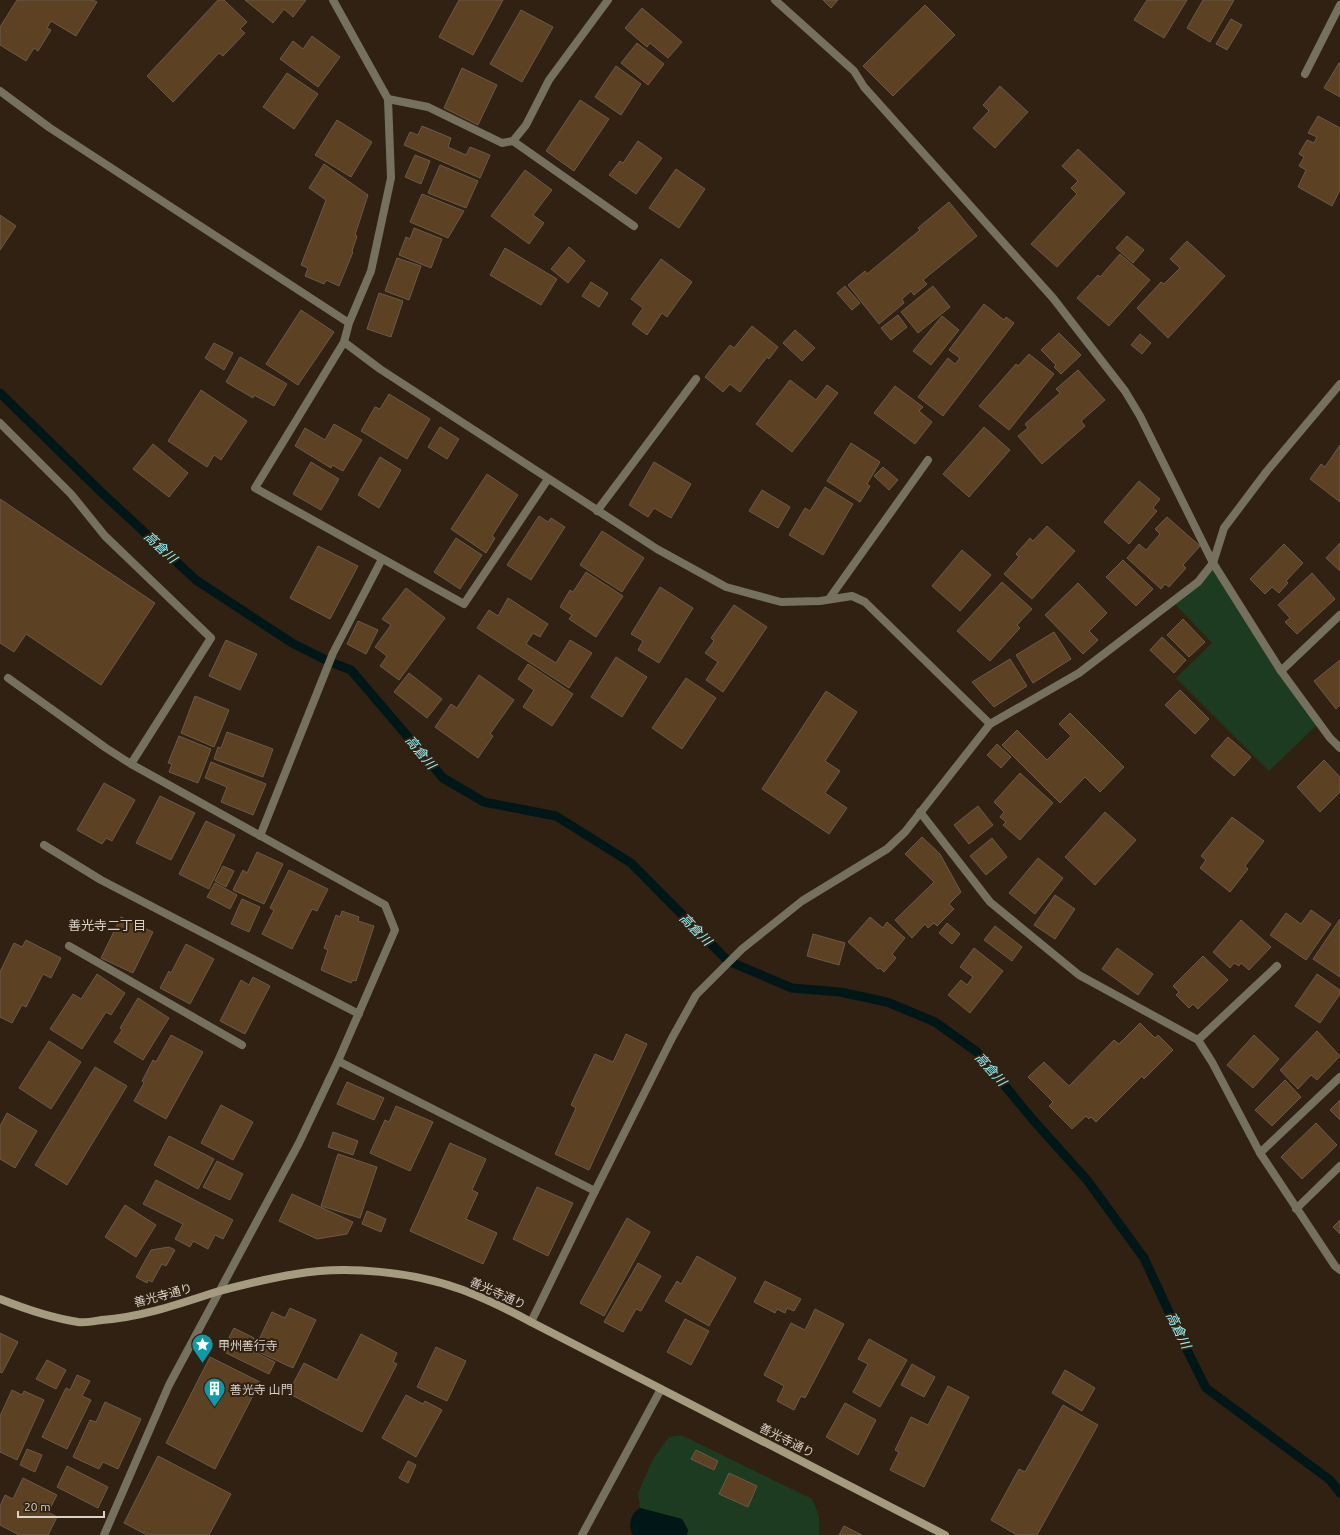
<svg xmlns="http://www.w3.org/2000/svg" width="1340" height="1535" font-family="Ubuntu,'Noto Sans JP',sans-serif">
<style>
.green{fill:#1d3b20}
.water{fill:#001617}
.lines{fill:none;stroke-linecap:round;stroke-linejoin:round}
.stream{stroke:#001617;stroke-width:9}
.building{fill:#5c4122;stroke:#6a5a48}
.service{stroke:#76705f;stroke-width:8}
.minor{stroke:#76705f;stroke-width:8}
.secondary{stroke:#a59b7f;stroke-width:8}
.labels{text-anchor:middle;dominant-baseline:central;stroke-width:4;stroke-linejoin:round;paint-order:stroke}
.street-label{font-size:12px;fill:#dad1c7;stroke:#302112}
.poi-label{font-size:12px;fill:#dad1c7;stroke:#302112;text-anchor:start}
.water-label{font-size:13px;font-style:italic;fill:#98f6f9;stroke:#302112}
.neighbourhood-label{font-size:13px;fill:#dad1c7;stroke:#302112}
</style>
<rect width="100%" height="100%" fill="#302112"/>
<path class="green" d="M1213 563 1319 723 1269 771 1176 678 1212 643 1172 601Z
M681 1435 812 1499 819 1516V1535H687L688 1530 682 1519 640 1508 638 1493 653 1459 669 1437Z"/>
<path class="water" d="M640 1508 682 1519 688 1530 687 1535H633C627 1526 631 1513 640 1508Z"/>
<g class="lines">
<path class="stream" d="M0 393 100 491 196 580 292 643 330 662 351 670 443 778 484 802 556 816 631 863 728 961 792 988 840 992 887 1002 935 1022 977 1052 1034 1121 1087 1180 1144 1258 1180 1336 1206 1388 1330 1480 1340 1493"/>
</g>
<path class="building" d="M17 0H93L97 2 76 36 51 21 47 28 51 30 38 51 34 48 26 61 0 45V27Z
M218 0H224L247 22 240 29 245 33 223 56 219 53 173 102 147 76Z
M245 0H306L293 17 284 9 273 23Z
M459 0H503L473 55 439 37Z
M823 0H838L831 8Z
M1147 0H1187L1164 38 1134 20Z
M1203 0H1234L1210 42 1187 28Z
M925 5 955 35 893 96 863 66Z
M642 8 682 42 668 58 650 43 647 47 625 28Z
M521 10 553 27 522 82 490 64Z
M1231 19 1242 25 1227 50 1216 44Z
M312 36 340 57 318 87 280 59 293 41 303 49Z
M637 43 664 64 648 85 621 63Z
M1339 63H1340V97L1324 88Z
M616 66 641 84 621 115 595 97Z
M462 68 497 85 478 125 444 108Z
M287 73 318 94 294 129 263 107Z
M1000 86 1028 112 995 148 973 128 989 111 983 105Z
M580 100 609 119 574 171 546 151Z
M1318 116 1340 128V190L1332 206 1298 187 1306 170 1299 166 1304 157 1299 154 1307 140 1314 143 1317 137 1308 133Z
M337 120 372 142 351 177 315 155Z
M422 126 451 138 448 147 466 155 470 147 490 155 480 178 404 145 410 132 418 135Z
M638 141 662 158 636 194 609 175 620 161 623 163Z
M1078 149 1125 193 1057 267 1031 244 1077 194 1071 188 1078 181 1062 166Z
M415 155 430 161 421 184 405 177Z
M324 164 368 195 355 235 357 236 352 251 353 252 339 286 326 280 324 284 305 276 308 268 301 265 326 200 309 188Z
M440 165 478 181 466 208 428 193Z
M676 169 705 189 679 228 649 208Z
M525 170 552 190 533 215 544 223 529 244 491 216Z
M422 194 464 211 448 238 410 222Z
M949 202 977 236 923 280 927 284 914 295 911 291 902 299 904 303 879 324 848 285 865 271 867 274 920 230 918 228Z
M0 215 16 226 0 250Z
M414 228 442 239 431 268 399 255 406 237 410 239Z
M1127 236 1144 250 1133 263 1116 248Z
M1187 241 1225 276 1168 338 1137 308 1161 282 1164 284 1180 268 1170 259Z
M569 247 585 261 568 283 551 269Z
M505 248 557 279 541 305 490 275Z
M1120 254 1150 280 1109 326 1077 298 1098 275 1100 277Z
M397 258 421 266 409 300 385 291Z
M661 259 692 282 667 317 662 313 647 335 632 324 643 308 631 299Z
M591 282 608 293 599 307 582 296Z
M845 286 860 303 852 310 837 293Z
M933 286 950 307 918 333 901 312Z
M379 293 403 301 391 337 367 329Z
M984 304 1004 320 1006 317 1014 323 943 416 918 397 948 358 955 364 960 358 949 350Z
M301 310 334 332 298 385 266 364Z
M898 315 907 327 891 340 881 328Z
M942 316 959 330 931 365 913 351Z
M752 326 778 347 769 359 767 357 740 392 730 384 723 392 705 377 730 345 734 348Z
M795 330 815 348 802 361 783 343Z
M1059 333 1081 355 1061 374 1054 367 1056 365 1041 350Z
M1140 334 1151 343 1142 354 1131 345Z
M214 343 233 353 224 370 205 358Z
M1029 354 1054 374 1009 430 979 406 1016 364 1018 366Z
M240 357 287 384 274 406 254 395 253 398 226 382Z
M1078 370 1105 400 1081 421 1085 426 1042 464 1018 436 1028 428 1025 424 1060 393 1056 389Z
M790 380 816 400 827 385 838 393 792 452 756 424Z
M895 386 923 407 919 411 932 422 915 444 874 413Z
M201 390 247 421 221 460 214 455 207 467 168 441Z
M389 394 430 419 407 459 361 431 375 407 380 409Z
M334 424 362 440 343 471 332 465 331 468 295 446 305 428 325 440Z
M440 427 459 439 447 459 428 447Z
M984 427 1010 450 969 497 943 474Z
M851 443 880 462 867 484 870 486 860 502 827 481Z
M153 444 188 473 169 497 133 469Z
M1340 445V502L1310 479 1321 464 1325 467Z
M380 457 401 470 379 508 358 495Z
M311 462 339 479 321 510 293 494Z
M654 462 691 484 671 518 654 508 648 517 629 505Z
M883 467 898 480 889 490 874 476Z
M487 474 518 495 492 536 495 538 486 553 451 529Z
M1139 481 1160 499 1153 508 1157 511 1129 544 1104 522Z
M825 487 853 504 823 555 789 535 805 508 810 511Z
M762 490 790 507 778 528 749 511Z
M0 499 155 603 101 685 26 634 14 652 0 643Z
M539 516 548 522 551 518 565 527 531 580 507 565Z
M1167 517 1200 546 1183 565 1186 568 1169 587 1165 584 1161 589 1127 558 1139 544 1146 550 1160 534 1155 529Z
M1047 526 1075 551 1032 599 1004 574 1019 557 1016 554 1030 538 1033 541Z
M602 531 644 558 622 592 580 565Z
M456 538 482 555 460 589 434 572Z
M1340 543V571L1326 558Z
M1284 544 1303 563 1286 581 1288 583 1279 593 1272 587 1265 594 1250 579Z
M318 546 358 566 330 619 290 598Z
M962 550 991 575 960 611 932 586Z
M1123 560 1153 589 1136 606 1106 577Z
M586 572 623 596 596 637 569 619 572 615 560 607 570 590 573 592Z
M1312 573 1335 599 1297 634 1285 622 1290 618 1278 605Z
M1002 582 1032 609 1017 625 1020 628 990 661 957 631Z
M1078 583 1107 613 1089 631 1098 640 1083 654 1045 615Z
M660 587 693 608 659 663 638 650 643 641 631 634Z
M406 588 445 618 399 680 380 666 387 656 375 647 391 625 382 619Z
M508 598 548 624 540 637 533 633 526 644 556 663 570 640 592 653 569 688 477 628 489 610 498 616Z
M734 605 767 627 723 692 706 680 718 662 705 653 714 641 711 638Z
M1183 619 1205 642 1189 657 1167 635Z
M358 621 378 630 366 654 347 644Z
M1054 632 1071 659 1033 683 1016 655Z
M1162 637 1186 660 1174 673 1150 650Z
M226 640 257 654 240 690 209 676Z
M616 657 647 677 622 717 591 697Z
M1010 659 1027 686 994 707 972 682Z
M1340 660V705L1336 709 1314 681Z
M528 664 573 694 552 726 523 707 534 690 518 679Z
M409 673 442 699 427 718 394 692Z
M479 675 514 700 490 734 493 736 478 758 435 727 451 704 457 708Z
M686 678 716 698 682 749 652 728Z
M1180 690 1209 719 1195 734 1165 705Z
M826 691 857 712 825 761 840 771 825 793 847 808 829 834 762 789Z
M195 696 229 710 214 747 181 733Z
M1070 713 1124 767 1100 792 1085 777 1060 803 1002 745 1017 730 1047 760 1071 736 1059 724Z
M227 732 273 749 263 777 214 759 218 747 221 748Z
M179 736 211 749 198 783 169 772 172 764 168 763Z
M1228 737 1251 757 1234 776 1211 756Z
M997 744 1011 757 1001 768 987 755Z
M1324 760 1340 777V792L1320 812 1297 787Z
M211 762 266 784 253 815 221 802 227 787 205 778Z
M1020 773 1053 803 1020 840 1003 825 1006 822 1000 817 1004 812 994 802Z
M104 783 135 800 112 841 106 838 102 844 77 830Z
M160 796 195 813 171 860 136 843Z
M978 806 993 825 969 844 954 825Z
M1105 812 1136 840 1095 885 1065 857Z
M1232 817 1264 841 1245 866 1248 869 1230 892 1200 868 1206 860 1201 856Z
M206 821 235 835 209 889 179 874Z
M922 837 940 854 961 892 949 904 954 909 937 926 934 923 928 928 925 924 912 938 895 920 934 882 905 854Z
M992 838 1007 857 986 875 970 856Z
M257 852 283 864 264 904 233 890 243 870 247 873Z
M1038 858 1063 878 1035 914 1009 893Z
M223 866 234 871 226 887 215 881Z
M289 870 328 889 317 911 312 909 292 949 262 934 274 910 270 908Z
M215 883 237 895 230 909 207 897Z
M1055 895 1075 909 1055 939 1034 925Z
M242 899 260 907 249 932 231 924Z
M1311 910 1331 924 1306 960 1270 935 1286 913 1301 924Z
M342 911 359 917 358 921 374 926 356 981 353 980 351 983 321 970 328 950 324 948 336 915 340 917Z
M121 917 153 932 133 973 101 958Z
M870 917 883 928 887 922 905 938 892 954 896 958 884 972 880 968 878 969 848 942Z
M1340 919V977L1313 959Z
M1241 920 1271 947 1249 970 1241 963 1239 966 1234 963 1230 968 1213 952Z
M947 923 960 934 952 944 939 933Z
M995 926 1022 947 1012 961 984 940Z
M813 934 845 943 839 965 807 956Z
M26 940 61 958 51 978 43 974 26 1007 22 1005 12 1023 0 1017V972L14 943 22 947Z
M186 944 214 959 190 1004 160 988 169 971 171 973Z
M974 948 1003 971 970 1013 948 995 961 980 967 985 973 977 960 967Z
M1117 948 1153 974 1138 995 1102 969Z
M1203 956 1228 980 1198 1009 1193 1004 1189 1008 1176 995 1179 992 1173 986Z
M97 974 125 993 111 1015 106 1012 82 1049 50 1029 73 994 81 999Z
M1317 974 1340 990V994L1320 1023 1295 1006Z
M253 977 270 986 245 1034 220 1021 241 980 249 985Z
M138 998 169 1018 143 1060 114 1042 122 1030 120 1028Z
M1140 1023 1155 1038 1158 1035 1173 1050 1144 1079 1142 1076 1096 1122 1091 1117 1089 1119 1086 1116 1072 1129 1049 1106 1053 1102 1028 1077 1044 1062 1069 1086 1114 1040 1119 1044Z
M1317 1031 1340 1056 1317 1080 1311 1075 1298 1089 1280 1070Z
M626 1034 647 1044 589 1170 555 1154 576 1108 571 1105 595 1054 613 1062Z
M171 1035 203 1052 166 1119 134 1101 144 1083 142 1081 153 1060 156 1062Z
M1254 1035 1279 1059 1253 1088 1227 1065Z
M49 1041 81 1062 51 1109 19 1088Z
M95 1067 127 1086 67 1185 35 1165Z
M1285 1080 1301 1097 1272 1126 1255 1110Z
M347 1082 384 1098 374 1120 337 1104Z
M1340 1100V1120L1330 1110Z
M221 1105 253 1122 233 1160 201 1143Z
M396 1106 433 1122 410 1171 370 1153 385 1120 389 1122Z
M7 1113 37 1131 15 1168 0 1159V1126Z
M1316 1123 1337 1145 1302 1179 1281 1157Z
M333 1132 358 1141 353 1155 328 1147Z
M169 1136 214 1159 198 1189 154 1165Z
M450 1143 486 1159 472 1190 478 1193 466 1219 497 1233 483 1264 410 1231Z
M338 1154 377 1167 360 1218 321 1206Z
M217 1161 243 1174 230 1200 203 1187Z
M156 1180 233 1220 223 1239 215 1235 208 1249 193 1241 190 1247 175 1239 183 1224 143 1204Z
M537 1187 573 1203 548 1256 513 1239Z
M292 1194 353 1222 347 1234 317 1239 279 1221Z
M125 1205 156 1225 136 1257 105 1237Z
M367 1211 386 1219 381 1232 362 1224Z
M627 1218 650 1232 604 1316 580 1303Z
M1340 1220V1234L1333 1227Z
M169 1247 175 1250 166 1266 162 1264 152 1282 148 1280 147 1283 136 1277 151 1250Z
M697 1256 736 1278 709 1326 665 1301 677 1281 681 1284Z
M638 1263 661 1276 641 1311 636 1309 623 1332 604 1322Z
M765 1281 801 1299 794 1311 787 1308 785 1313 777 1309 775 1313 754 1302Z
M290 1308 316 1320 293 1368 254 1350 272 1312 285 1318Z
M815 1309 844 1324 805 1398 801 1396 794 1410 777 1401 784 1386 764 1375 791 1323 805 1330Z
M685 1319 709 1331 691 1365 667 1352Z
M234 1328 254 1338 248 1349 275 1362 269 1374 222 1351Z
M0 1333 18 1342 2 1373 0 1372Z
M361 1334 397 1353 393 1362 397 1364 362 1432 288 1393 304 1363 337 1380Z
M869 1339 907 1360 880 1407 853 1392 868 1364 858 1359Z
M436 1347 466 1361 447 1401 417 1387Z
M210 1357 260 1382 215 1469 166 1443Z
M47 1360 66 1370 56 1389 36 1379Z
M912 1364 935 1377 924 1397 901 1385Z
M1065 1370 1095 1388 1082 1411 1052 1393Z
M77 1375 90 1381 82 1396 91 1400 67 1449 42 1437 66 1388 70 1390Z
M948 1386 969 1397 924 1487 890 1470 899 1452 895 1450 911 1417 928 1425Z
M12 1390 22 1395 24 1391 44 1400 17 1460 0 1452V1416Z
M406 1395 423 1404 425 1401 442 1410 416 1457 382 1438Z
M105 1402 141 1419 118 1469 103 1462 99 1469 73 1457 90 1420 96 1422Z
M845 1403 876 1420 858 1455 826 1437Z
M1063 1405 1098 1425 1037 1535H1017L991 1520 1019 1469 1025 1472Z
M27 1449 42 1455 35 1472 20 1465Z
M696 1450 718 1461 714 1470 691 1459Z
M158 1456 231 1494 209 1535H147L124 1523Z
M408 1461 416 1465 408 1483 399 1478Z
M67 1466 108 1487 98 1508 57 1487Z
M729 1473 757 1486 748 1507 719 1494Z
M23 1478 57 1495 48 1512 57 1517 48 1535H19L0 1525V1506L5 1495 13 1499Z
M844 1526 862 1535H839Z"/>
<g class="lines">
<path class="service" d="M775 0 854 71 864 87 1053 298 1125 391 1140 416 1213 563 1281 671 1330 738 1340 748
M1305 74 1340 5
M0 91 50 128 349 323 344 342 380 369 657 549 726 587 781 602 820 601 852 596 865 602 990 724
M513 141 634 226
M349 323 371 271 391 178 388 99
M344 342 255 488 464 604 548 479
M0 423 71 494 105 536 211 638 131 764 385 905 395 930 338 1061 299 1143 169 1385 104 1535
M597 511 696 379
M829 599 928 460
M8 678 106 748 131 764
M920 812 990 902 1079 975 1198 1040 1212 1062 1260 1153 1335 1266 1340 1270
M260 836 333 653 382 559
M44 845 101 880 359 1014
M69 946 242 1045
M1198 1040 1277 966
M338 1061 595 1191
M1260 1153 1340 1077"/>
<path class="minor" d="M333 0 388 99 428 107 502 143 513 141 526 125 549 80 608 0
M1281 671 1340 615
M1296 1209 1340 1166
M531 1322 595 1191 672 1038 696 995 742 949 802 901 887 849 905 832 990 724 1079 673 1198 582 1213 563 1224 528 1267 471 1340 384
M582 1535 661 1389"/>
<path class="secondary" d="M0 1299C25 1309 52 1318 78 1322 86 1323 95 1321 102 1320 142 1317 179 1304 216 1292 242 1285 270 1278 296 1274 347 1265 414 1272 463 1290 486 1299 509 1310 531 1322L945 1535"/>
</g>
<defs>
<symbol id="sight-pin" viewBox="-11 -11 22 30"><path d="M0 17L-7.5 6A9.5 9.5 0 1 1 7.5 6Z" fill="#0f9aa8" stroke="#302112"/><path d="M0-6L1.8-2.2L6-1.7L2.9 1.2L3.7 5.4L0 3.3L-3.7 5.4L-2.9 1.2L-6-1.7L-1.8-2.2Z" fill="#fff"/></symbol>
<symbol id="building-pin" viewBox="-11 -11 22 30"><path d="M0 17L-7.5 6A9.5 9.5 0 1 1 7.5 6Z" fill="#0f9aa8" stroke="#302112"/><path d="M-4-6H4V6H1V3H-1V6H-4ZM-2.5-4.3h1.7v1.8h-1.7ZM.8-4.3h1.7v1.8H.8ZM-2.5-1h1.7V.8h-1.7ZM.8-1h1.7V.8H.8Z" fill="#fff"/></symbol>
</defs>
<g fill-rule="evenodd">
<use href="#sight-pin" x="190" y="1332" width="25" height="34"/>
<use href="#building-pin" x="202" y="1376" width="25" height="34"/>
</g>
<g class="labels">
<g class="street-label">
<text transform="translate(498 1293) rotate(24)">善光寺通り</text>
<text transform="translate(163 1295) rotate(-15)">善光寺通り</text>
<text transform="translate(787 1440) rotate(27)">善光寺通り</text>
</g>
<g class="poi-label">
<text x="218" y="1345">甲州善行寺</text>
<text x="230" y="1389">善光寺 山門</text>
</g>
<g class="water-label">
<text transform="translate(161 547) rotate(43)">高倉川</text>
<text transform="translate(421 752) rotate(50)">高倉川</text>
<text transform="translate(696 929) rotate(45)">高倉川</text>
<text transform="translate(991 1069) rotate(48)">高倉川</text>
<text transform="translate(1179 1330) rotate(64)">高倉川</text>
</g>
<g class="neighbourhood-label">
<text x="107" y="925">善光寺二丁目</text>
</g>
</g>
<path d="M18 1511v6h86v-6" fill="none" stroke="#dad1c7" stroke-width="2"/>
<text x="24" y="1511" font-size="12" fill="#dad1c7" stroke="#302112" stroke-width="3" paint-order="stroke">20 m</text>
</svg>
